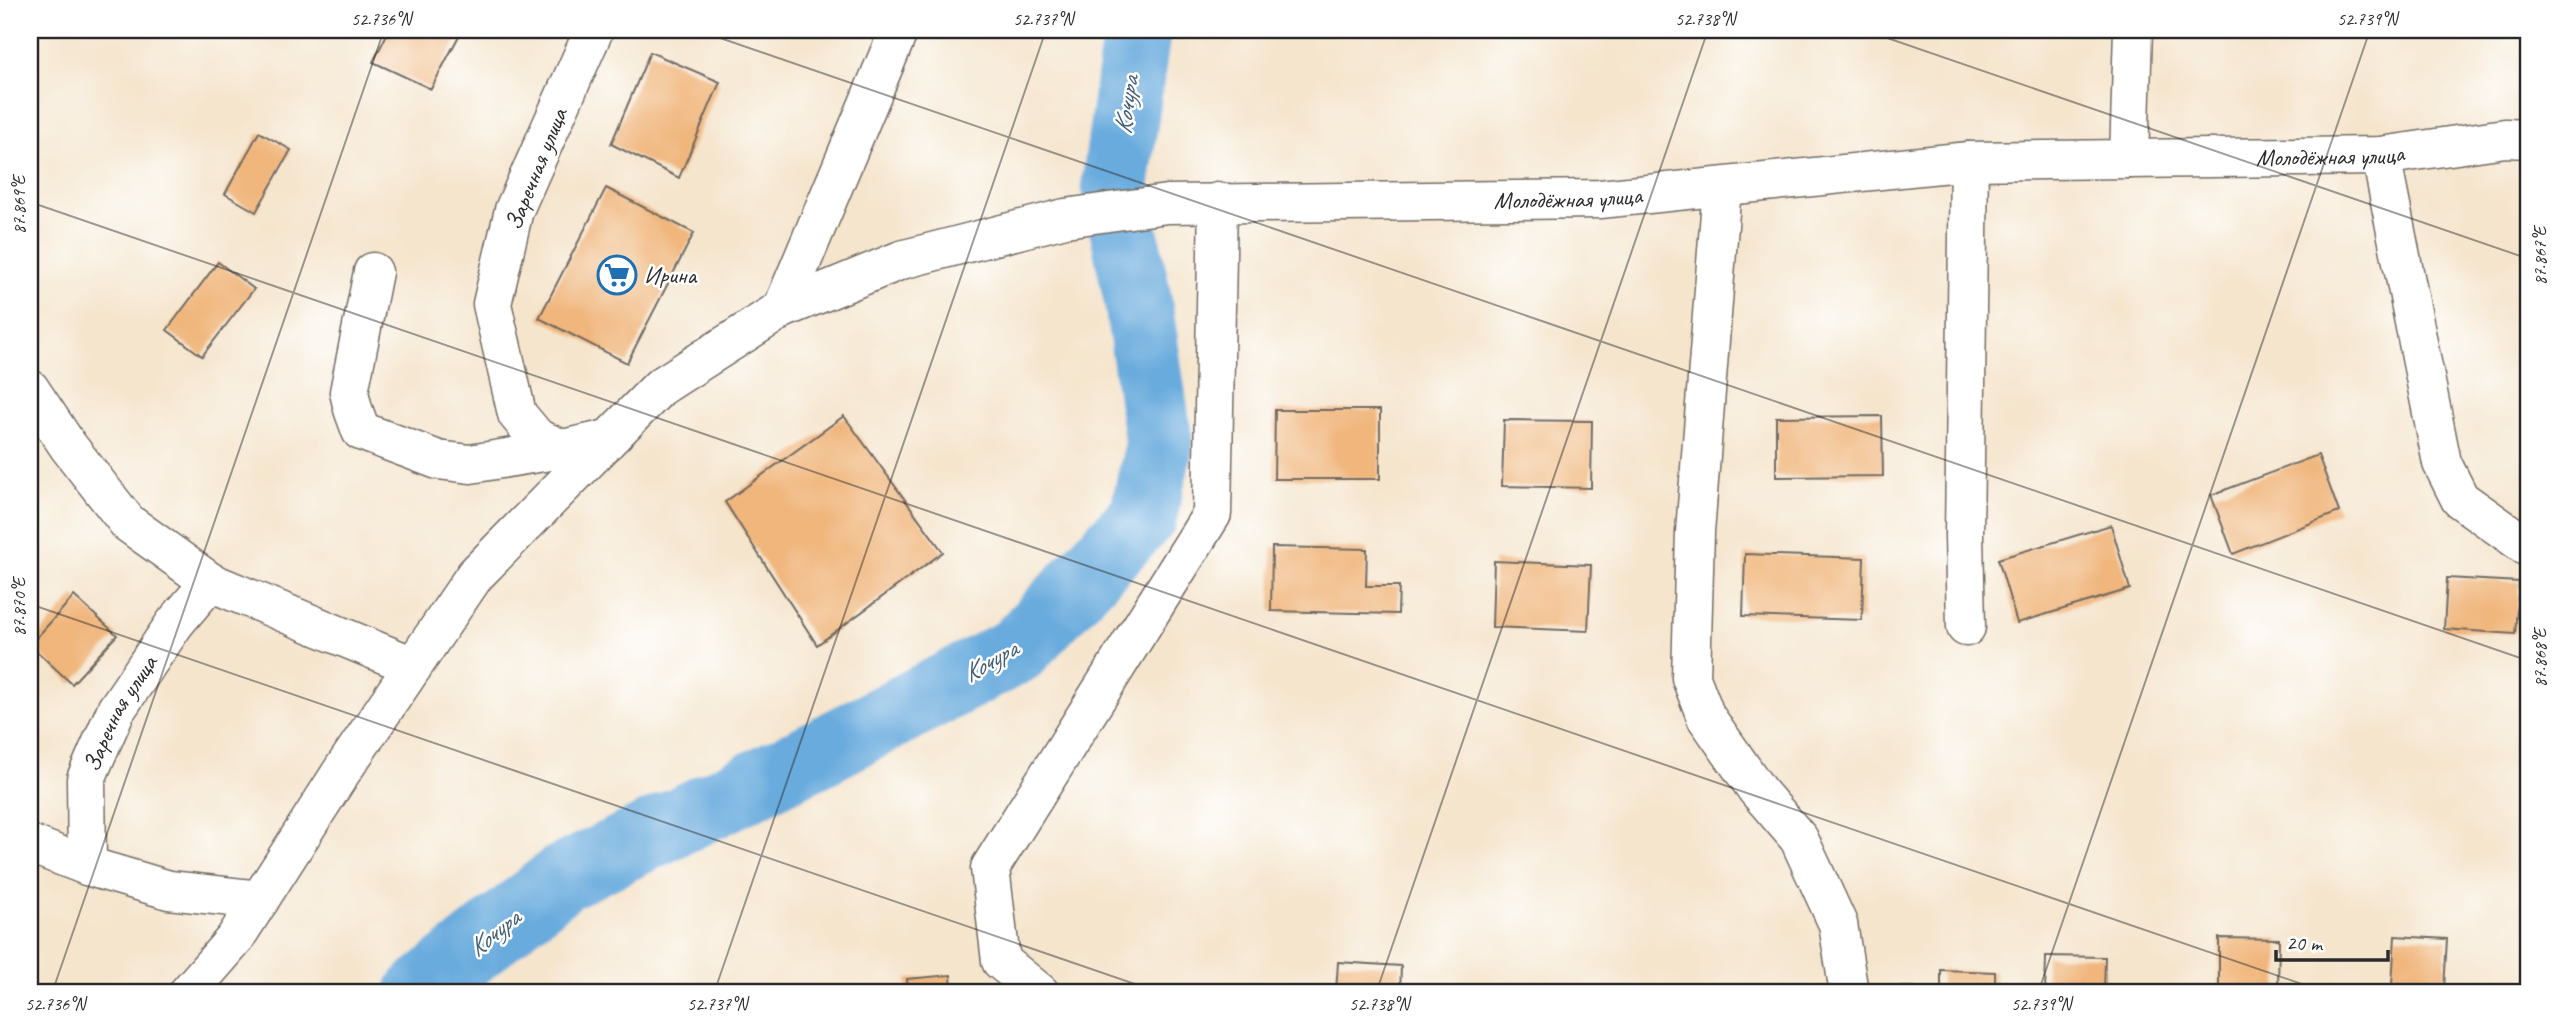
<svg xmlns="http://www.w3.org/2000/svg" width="2559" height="1023" font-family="Caveat,sans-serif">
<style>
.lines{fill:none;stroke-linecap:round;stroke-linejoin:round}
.river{stroke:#69abdd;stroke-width:68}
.building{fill:#f0b67c}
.minor-casing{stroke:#726c64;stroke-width:41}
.primary-casing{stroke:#726c64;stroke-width:41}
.minor{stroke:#fff;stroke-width:38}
.primary{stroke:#fff;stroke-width:38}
.ticks{fill:none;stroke:#2b2b2b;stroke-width:2;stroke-opacity:0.45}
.labels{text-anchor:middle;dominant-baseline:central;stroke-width:5;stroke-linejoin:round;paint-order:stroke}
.street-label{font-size:24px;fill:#2b2b2b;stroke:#fff}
.poi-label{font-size:24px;fill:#2b2b2b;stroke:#fff;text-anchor:start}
.water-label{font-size:26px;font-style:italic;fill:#445e72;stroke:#fff}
.neatline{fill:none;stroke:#2b2b2b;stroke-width:2.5}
.ticks-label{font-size:18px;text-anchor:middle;fill:#2b2b2b}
</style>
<rect width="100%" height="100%" fill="#fff"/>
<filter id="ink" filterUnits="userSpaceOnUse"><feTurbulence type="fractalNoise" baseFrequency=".0143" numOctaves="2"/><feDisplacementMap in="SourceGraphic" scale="14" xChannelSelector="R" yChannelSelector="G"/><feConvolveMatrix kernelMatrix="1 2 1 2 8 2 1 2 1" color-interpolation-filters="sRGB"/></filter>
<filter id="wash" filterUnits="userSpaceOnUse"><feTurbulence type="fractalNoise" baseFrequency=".00686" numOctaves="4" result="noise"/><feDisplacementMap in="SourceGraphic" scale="28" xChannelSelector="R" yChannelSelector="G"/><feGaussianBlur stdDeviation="1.57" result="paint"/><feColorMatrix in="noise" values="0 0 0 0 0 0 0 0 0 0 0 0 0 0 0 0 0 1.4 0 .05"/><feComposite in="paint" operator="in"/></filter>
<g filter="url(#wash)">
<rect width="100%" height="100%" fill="#f5e5cd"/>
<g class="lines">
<path class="river" d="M419 993 562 878 813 756 1017 650 1143 516 1159 445 1138 301 1115 187 1137 30"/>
</g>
<g id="blocks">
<path class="building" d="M389 30H462L431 89 373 62Z
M650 52 720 82 679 178 611 144Z
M259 132 291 150 256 212 225 194Z
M606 188 694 233 627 363 539 318Z
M218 262 254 289 202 356 167 330Z
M1275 410H1380V479H1274Z
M844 416 943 552 817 645 725 502Z
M1882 416 1883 476 1776 477V417Z
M1504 420 1592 421 1591 488 1502 486Z
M2318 455 2339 512 2233 554 2211 495Z
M2111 525 2130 589 2017 623 1998 559Z
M1272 547 1367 549 1366 586H1399L1398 614 1271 611Z
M1745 554 1864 558 1862 620 1743 616Z
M1494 561 1591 565 1588 631 1492 627Z
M2447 578 2519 582 2515 634 2444 629Z
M74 596 117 635 72 684 30 645Z
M2395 936 2447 939 2444 989 2392 985Z
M2219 938 2279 939 2278 990H2219Z
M2046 956 2105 957 2104 993H2045Z
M1338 962 1401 966 1400 993H1336Z
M1941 970 1995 972V993H1941Z
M951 975 952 993H908L907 979Z
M1913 987V993H1867V988Z"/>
</g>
</g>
<g filter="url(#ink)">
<use href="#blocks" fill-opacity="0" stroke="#726c64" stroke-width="2"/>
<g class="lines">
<defs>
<g id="minor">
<path d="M594 30 514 210 492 304 517 414 537 438 562 449 608 439"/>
<path d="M2381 156 2442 463 2460 499 2529 548"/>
<path d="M2129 159 2133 30"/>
<path d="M1722 187 1695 532 1691 678 1706 717 1757 790 1799 839 1838 924 1849 993"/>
<path d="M373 272 349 392 353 409 361 431 438 460 470 464 562 449"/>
<path d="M782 309 899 30"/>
<path d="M30 389 68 446 128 523 210 582 413 666"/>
<path d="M1966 627 1964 535 1969 161"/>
<path d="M30 844 87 866 169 890 260 900"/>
<path id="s1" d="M87 866 86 779 116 710 175 623 210 582"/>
<path d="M1040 993 1001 961 990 868 1212 514 1218 202"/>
</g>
<g id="primary">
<path id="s2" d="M188 993 234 940 342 771 475 575 660 387 782 309 901 260 1065 218 1167 204 1600 199 1969 161 2381 156 2505 138 2529 139"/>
</g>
</defs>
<use href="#minor" class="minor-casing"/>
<use href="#primary" class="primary-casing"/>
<use href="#minor" class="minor"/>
<use href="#primary" class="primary"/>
</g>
</g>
<path class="ticks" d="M697 30 2529 661M1864 30 2529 259M30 202 2328 993M30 604 1161 993M52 993 384 30M714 993 1046 30M1376 993 1708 30M2038 993 2370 30"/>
<defs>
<symbol id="supermarket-ring" viewBox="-11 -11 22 22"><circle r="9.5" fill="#fff" stroke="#1f6fb2" stroke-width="1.5"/><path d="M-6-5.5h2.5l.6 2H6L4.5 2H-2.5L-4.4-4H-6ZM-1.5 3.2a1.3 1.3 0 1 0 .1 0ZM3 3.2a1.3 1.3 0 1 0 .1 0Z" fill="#1f6fb2"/></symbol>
</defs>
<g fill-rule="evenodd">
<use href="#supermarket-ring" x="595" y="253" width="44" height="44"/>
</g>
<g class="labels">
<g class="street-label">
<text stroke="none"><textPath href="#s2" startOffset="2482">Молодёжная улица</textPath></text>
<text transform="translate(536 169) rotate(-68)">Заречная улица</text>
<text stroke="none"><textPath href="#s2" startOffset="1718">Молодёжная улица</textPath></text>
<text stroke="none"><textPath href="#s1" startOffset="161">Заречная улица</textPath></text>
</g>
<g class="poi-label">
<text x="644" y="275">Ирина</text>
</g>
<g class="water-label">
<text transform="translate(1126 105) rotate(-82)">Кочура</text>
<text transform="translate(990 661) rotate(-30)">Кочура</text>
<text transform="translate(494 933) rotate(-39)">Кочура</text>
</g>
</g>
<rect width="2559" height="1023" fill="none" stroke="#fff" stroke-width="77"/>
<path d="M2276 950v10h112v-10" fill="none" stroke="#2b2b2b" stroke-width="3.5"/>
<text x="2286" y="950" font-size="21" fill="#2b2b2b" stroke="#ffffff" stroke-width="5" paint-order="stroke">20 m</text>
<rect x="38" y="38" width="2482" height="946" class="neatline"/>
<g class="ticks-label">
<text x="381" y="25">52.736°N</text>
<text x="1043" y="25">52.737°N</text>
<text x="1705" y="25">52.738°N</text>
<text x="2367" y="25">52.739°N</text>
<text transform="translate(19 205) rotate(-90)" y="6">87.869°E</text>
<text transform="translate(2540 256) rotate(-90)" y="6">87.867°E</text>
<text transform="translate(19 607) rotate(-90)" y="6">87.870°E</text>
<text transform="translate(2540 658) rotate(-90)" y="6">87.868°E</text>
<text x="55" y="1010">52.736°N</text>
<text x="717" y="1010">52.737°N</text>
<text x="1379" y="1010">52.738°N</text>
<text x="2041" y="1010">52.739°N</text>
</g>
</svg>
